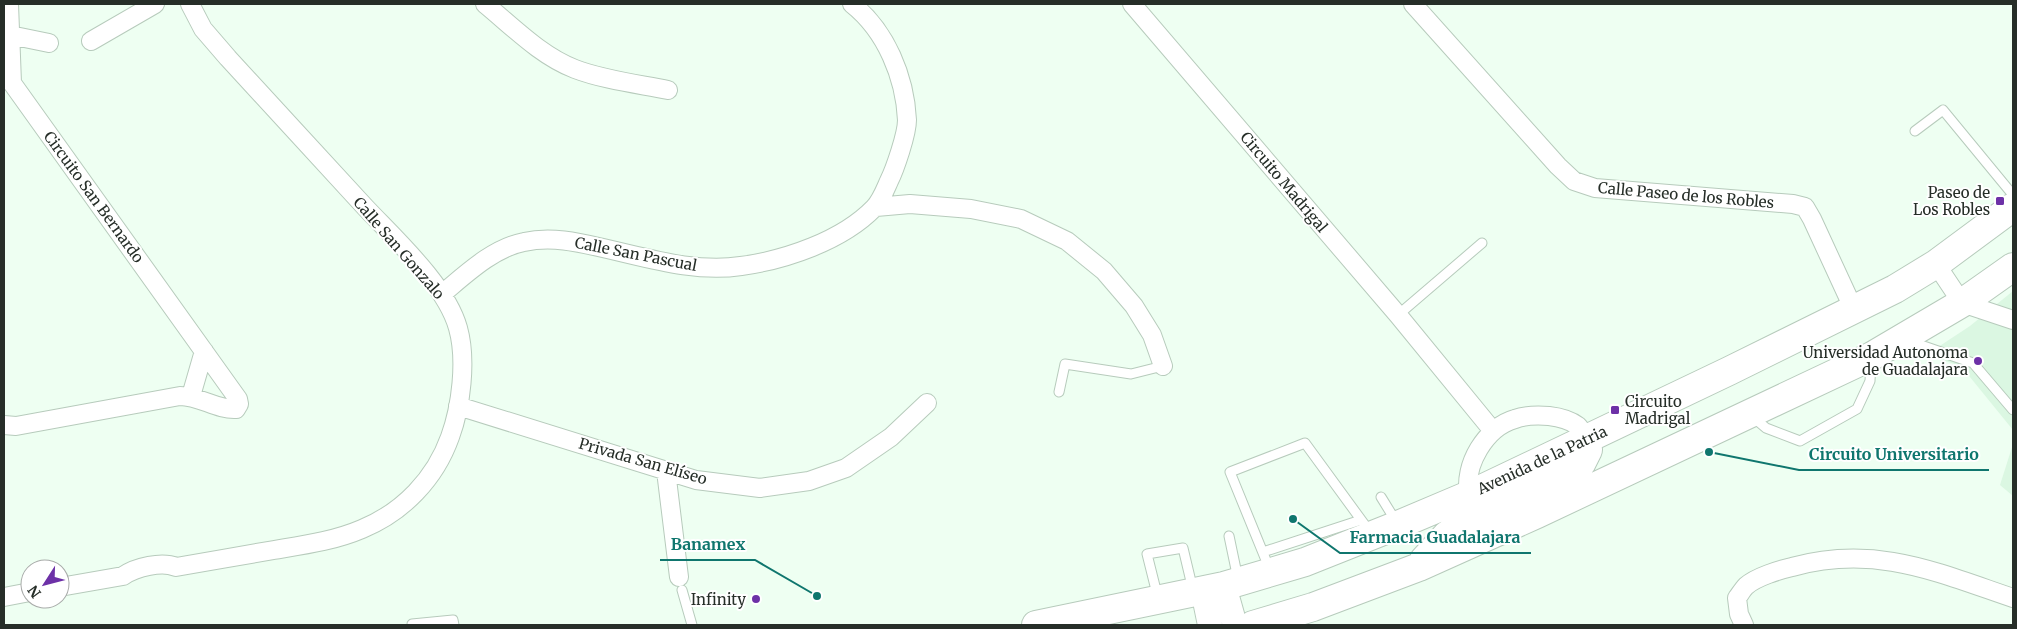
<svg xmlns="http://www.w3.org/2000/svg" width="2017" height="629" font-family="Merriweather,serif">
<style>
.built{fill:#dbf7e2}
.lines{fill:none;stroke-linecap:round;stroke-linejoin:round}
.service-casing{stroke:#b7cbbc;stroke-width:11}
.minor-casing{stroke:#b7cbbc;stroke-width:20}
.secondary-casing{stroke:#b7cbbc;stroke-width:26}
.primary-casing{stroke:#b7cbbc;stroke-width:30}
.service{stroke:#fff;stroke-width:9}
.minor{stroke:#fff;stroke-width:18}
.secondary{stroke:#fff;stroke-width:24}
.primary{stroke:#fff;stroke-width:28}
.poi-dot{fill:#6d31a7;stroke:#fff;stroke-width:2}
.labels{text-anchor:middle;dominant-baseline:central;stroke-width:4;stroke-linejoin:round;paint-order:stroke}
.street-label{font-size:15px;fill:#262e28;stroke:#fff}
.poi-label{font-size:15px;fill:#262e28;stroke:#fff;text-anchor:end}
.leader{fill:none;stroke:#0f766e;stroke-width:2}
.callout-dot{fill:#0f766e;stroke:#fff;stroke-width:2}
.callout-label{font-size:16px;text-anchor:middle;font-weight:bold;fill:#0f766e;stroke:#fff;stroke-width:4;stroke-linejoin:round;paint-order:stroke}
</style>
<rect width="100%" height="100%" fill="#eefff2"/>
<path class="built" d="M2013 291V430L1961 366 1926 355 1970 326Z
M2013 444V496L2000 485Z"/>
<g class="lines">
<defs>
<path id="service" d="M1915 131 1943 110 2013 195
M1398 315 1482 243
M1909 341 1973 363 2013 410
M1059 392 1065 364 1131 374 1163 366
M1753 417 1766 428 1800 441 1857 409 1870 381 1871 361
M1381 497 1397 523
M1229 536 1238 579
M1263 552 1361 520
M1270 570 1230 472 1305 443 1370 532
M682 590 692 625
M1158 598 1147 554 1183 548 1193 590
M412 624 453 620 454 625"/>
<path id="minor" d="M485 4C513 27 541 56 575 69 604 80 638 84 668 90
M1132 4 1398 315 1493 431
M1413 4 1558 166 1574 181 1595 188 1793 204 1805 207 1812 219 1854 310
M4 30 10 35 49 43
M91 41 155 4
M876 207 910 204 971 209 1021 219 1067 241 1104 271 1134 306 1152 335 1163 366
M1936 264 1962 303 2013 320
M442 294C466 274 493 248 524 242 551 236 577 242 603 248 648 258 695 273 741 266 785 260 842 241 874 208 881 201 885 190 889 181 895 169 907 134 907 120 905 77 886 31 852 4
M191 396 204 351
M458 406 696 480 760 488 809 481 846 468 891 437 927 403
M4 425 16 426 180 396C200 396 217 410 236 409L239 404 238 399 12 83 9 4
M666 471 679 577
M1469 495C1463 465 1486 427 1515 419 1526 415 1537 415 1549 416 1558 417 1570 420 1578 426 1581 429 1584 435 1587 439
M60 587 123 576C136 567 162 561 176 567 209 561 241 556 274 550 304 545 334 541 362 529 403 512 435 479 450 437 461 407 467 360 458 328 446 285 395 239 365 207 319 157 274 108 228 58L203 29 190 4
M4 597 30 592
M1744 625 1739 614 1737 598C1740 594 1743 589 1746 586 1756 577 1779 570 1792 567 1875 544 1936 572 2013 598"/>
<path id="secondary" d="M1224 586 1235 625
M1203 591 1210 625"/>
<path id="primary" d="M1424 560 1447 535 1469 520 1581 464 1588 450 1587 439
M1036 625 1224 586 1305 562 1398 525 1469 495 1729 371 1895 289 1936 264 2013 207
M1253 625 1313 607 1419 567 1537 514 1872 356 1962 303 2013 267"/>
</defs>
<use href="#service" class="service-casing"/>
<use href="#minor" class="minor-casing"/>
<use href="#secondary" class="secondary-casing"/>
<use href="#primary" class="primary-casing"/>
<use href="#service" class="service"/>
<use href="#minor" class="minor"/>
<use href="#secondary" class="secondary"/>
<use href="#primary" class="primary"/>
</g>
<g class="poi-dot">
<rect x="1995" y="196" width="10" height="10" rx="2.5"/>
<circle cx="1978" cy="361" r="5"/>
<rect x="1610" y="405" width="10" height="10" rx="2.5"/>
<circle cx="756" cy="599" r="5"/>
</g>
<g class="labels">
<g class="street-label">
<text transform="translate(1284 182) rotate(50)">Circuito Madrigal</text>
<text transform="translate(1686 195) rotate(5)">Calle Paseo de los Robles</text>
<text transform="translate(94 197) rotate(54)">Circuito San Bernardo</text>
<text transform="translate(399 248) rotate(49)">Calle San Gonzalo</text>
<text transform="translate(636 254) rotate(11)">Calle San Pascual</text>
<text transform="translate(1542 460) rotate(-25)">Avenida de la Patria</text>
<text transform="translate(643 461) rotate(16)">Privada San Elíseo</text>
</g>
<g class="poi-label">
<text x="1990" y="192">Paseo de<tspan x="1990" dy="17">Los Robles</tspan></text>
<text x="1968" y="352">Universidad Autonoma<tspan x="1968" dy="17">de Guadalajara</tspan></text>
<text x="1625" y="401" text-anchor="start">Circuito<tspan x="1625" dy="17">Madrigal</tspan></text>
<text x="746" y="599">Infinity</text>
</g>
</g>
<path class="leader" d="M1709 452L1799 470H1989M1293 519L1340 553H1531M817 596L755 560H660"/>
<g class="callout-dot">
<circle cx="1709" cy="452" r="5"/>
<circle cx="1293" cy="519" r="5"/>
<circle cx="817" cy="596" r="5"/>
</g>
<g class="callout-label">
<text x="1894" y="460">Circuito Universitario</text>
<text x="1435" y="543">Farmacia Guadalajara</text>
<text x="708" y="550">Banamex</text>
</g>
<rect width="2017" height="629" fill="none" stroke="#262e28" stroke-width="10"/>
<g transform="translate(45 584) rotate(234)"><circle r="24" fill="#ffffff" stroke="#a8aba9"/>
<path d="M0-4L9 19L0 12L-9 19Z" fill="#6d31a7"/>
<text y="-8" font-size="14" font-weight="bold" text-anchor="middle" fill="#262e28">N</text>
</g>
</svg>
